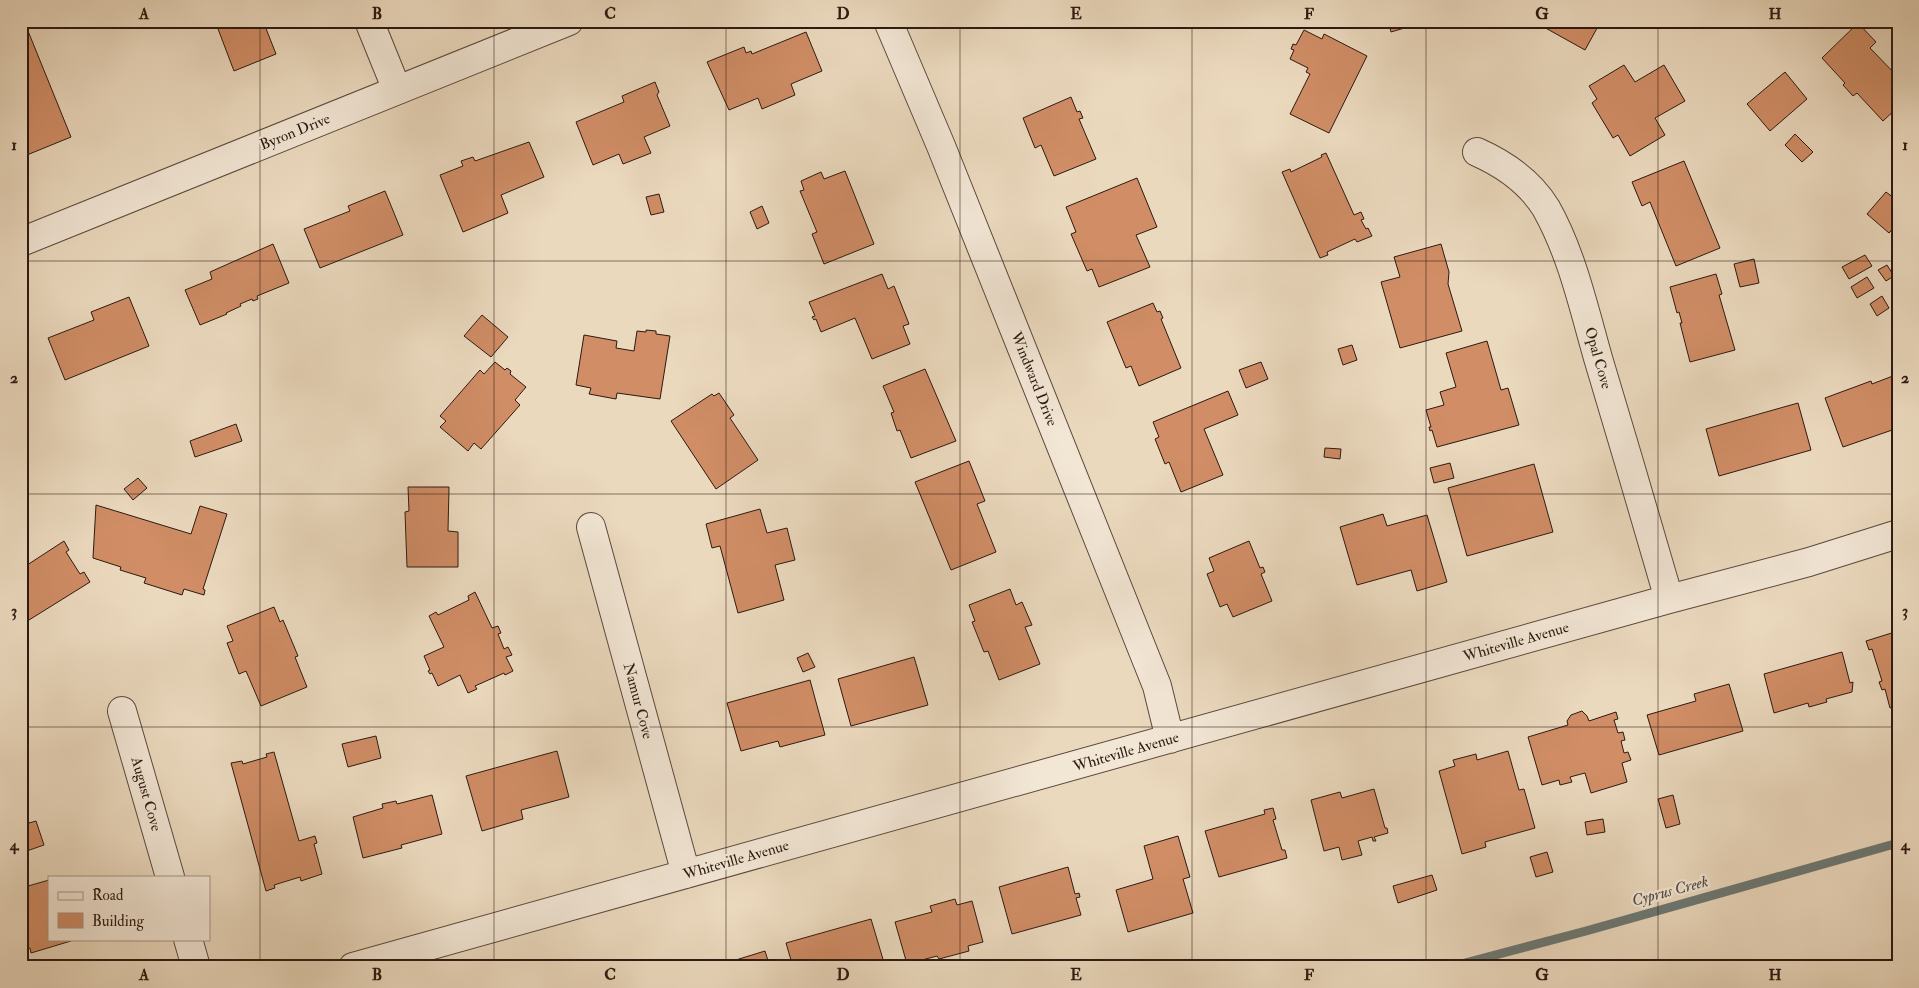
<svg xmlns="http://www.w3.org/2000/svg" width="1919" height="988" font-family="'IM FELL Double Pica',serif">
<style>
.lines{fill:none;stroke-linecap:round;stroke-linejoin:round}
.stream{stroke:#6d7975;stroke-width:9}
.building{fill:#d08d66;stroke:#2c1911}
.minor-casing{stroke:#5c493c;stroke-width:30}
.minor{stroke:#f2e6d5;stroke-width:28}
.grid{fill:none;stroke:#2c1911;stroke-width:1;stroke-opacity:0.55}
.labels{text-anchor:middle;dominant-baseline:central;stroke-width:4.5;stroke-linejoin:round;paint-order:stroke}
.street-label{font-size:15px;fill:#2c1911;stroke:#f2e6d5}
.water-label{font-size:16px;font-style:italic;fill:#4d4943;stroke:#f2e6d5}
.neatline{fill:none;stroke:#2c1911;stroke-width:2}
.grid-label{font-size:16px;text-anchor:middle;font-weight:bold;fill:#2c1911}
</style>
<rect width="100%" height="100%" fill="#ebd9be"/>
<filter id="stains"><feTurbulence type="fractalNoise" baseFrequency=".004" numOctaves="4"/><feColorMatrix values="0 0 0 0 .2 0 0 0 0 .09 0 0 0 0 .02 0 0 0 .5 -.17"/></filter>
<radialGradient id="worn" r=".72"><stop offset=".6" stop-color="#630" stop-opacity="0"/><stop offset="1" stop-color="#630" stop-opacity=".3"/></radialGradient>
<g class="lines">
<path class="stream" d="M1450 967 1586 931 1898 843"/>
</g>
<path class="building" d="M215 21H263L276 54 234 71Z
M1388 21H1428L1391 32Z
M1441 21H1461L1442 26Z
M1516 21H1533L1528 28Z
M1533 21H1601L1585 50Z
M1791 21H1804L1795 27Z
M1858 23 1876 42 1870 48 1898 77V107L1883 121 1857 93 1853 96 1843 85 1845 83 1822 58Z
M26 26 71 137 22 157 21 29Z
M1304 30 1322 39 1324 34 1367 56 1329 133 1290 114 1310 74 1306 72 1308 68 1290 59 1294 50 1291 49 1293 44 1296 45Z
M806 32 822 71 791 84 795 95 762 109 758 98 729 110 707 62 744 47 746 53 751 51 752 54Z
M1624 65 1635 82 1664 65 1685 101 1655 118 1665 135 1630 156 1618 135 1613 138 1592 103 1597 99 1589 86Z
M1785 72 1807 99 1770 131 1747 104Z
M655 82 659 92 657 95 670 126 644 137 651 153 623 164 619 154 593 165 576 122 624 102 622 96Z
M1071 97 1077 112 1080 111 1083 118 1079 119 1096 159 1054 176 1041 145 1035 148 1023 118Z
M1795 134 1813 152 1802 162 1785 145Z
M529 142 544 177 501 195 508 213 463 232 440 175 463 166 461 161 473 157 475 161Z
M1326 153 1354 215 1361 212 1364 219 1361 220 1366 229 1368 228 1372 236 1357 242 1355 239 1327 252 1328 255 1320 258 1282 172 1290 169 1291 172 1322 157 1321 155Z
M1684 161 1720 248 1676 266 1650 202 1642 206 1632 182Z
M845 171 874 244 824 264 812 234 817 232 800 191 804 190 801 181 821 172 824 179Z
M1137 178 1157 227 1136 235 1150 267 1099 287 1092 269 1087 271 1071 234 1076 232 1066 207Z
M385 191 403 235 320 268 304 229 350 211 348 206Z
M1886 192 1898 201V223L1889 233 1867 214Z
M659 194 664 212 651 215 646 197Z
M762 206 769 223 757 229 750 212Z
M273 244 289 283 257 296 258 299 253 301 252 299 240 304 241 306 226 313 227 314 200 325 185 290 212 279 210 272Z
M1441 244 1449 272 1448 284 1462 331 1400 348 1381 282 1400 277 1394 257Z
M1865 255 1872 266 1849 279 1842 267Z
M1754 259 1759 283 1740 287 1734 264Z
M1887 265 1894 276 1886 281 1878 270Z
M882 274 888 289 894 286 909 324 903 326 910 344 872 359 855 318 821 332 816 319 814 320 812 317 815 316 809 302Z
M1716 274 1722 294 1719 295 1735 350 1690 362 1680 323H1682L1679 312 1677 313 1670 287Z
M1867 277 1874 288 1857 298 1851 287Z
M1882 296 1889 308 1877 316 1870 304Z
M129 297 149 346 65 380 48 338 94 320 91 312Z
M1153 303 1157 312 1160 311 1163 318 1161 319 1181 368 1139 386 1131 366 1126 368 1107 322Z
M482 315 508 337 491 357 464 336Z
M646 330 656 331V334L670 336 660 399 617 393 616 399 589 394 591 388 576 385 584 335 617 341 616 348 634 351 637 331 646 332Z
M1487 341 1501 390 1508 388 1519 425 1437 447 1432 430 1430 431 1429 427H1431L1426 410 1444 405 1440 392 1456 387 1446 353Z
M1352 345 1357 360 1343 365 1338 349Z
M495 362 505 370 507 368 511 371 510 374 526 387 515 400 520 405 481 449 474 443 468 451 440 427 446 421 440 416 480 370 484 374Z
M1261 362 1268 379 1246 388 1239 370Z
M925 369 956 441 911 458 900 430 897 431 891 413 894 412 883 386Z
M1898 374V428L1843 447 1825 398 1871 381 1872 384Z
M1228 391 1238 415 1204 429 1223 475 1181 492 1169 462 1165 464 1155 439 1159 437 1153 422Z
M719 393 734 415 730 418 758 460 716 489 671 421 712 394 714 396Z
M1798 403 1811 450 1719 476 1706 429Z
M236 424 242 441 195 457 190 441Z
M1325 448 1341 449 1340 459 1324 457Z
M969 461 985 501 977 504 996 552 951 570 915 482Z
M1450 463 1454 478 1434 483 1430 468Z
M1534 464 1553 532 1467 556 1448 488Z
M138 478 147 488 133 500 124 489Z
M408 487H449L448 531 458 532V567H407L405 512 409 511Z
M96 505 191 534 200 506 227 514 203 589 205 590 204 595 184 589 182 595 144 583 146 578 120 570 121 567 93 558Z
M760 509 767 533 787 528 795 560 775 565 784 600 738 613 720 546 712 548 706 524Z
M1383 514 1387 526 1427 515 1447 582 1417 591 1411 570 1357 585 1340 527Z
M64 541 69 550 66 552 80 574 84 572 90 582 21 625V569Z
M1249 541 1260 568 1263 567 1265 572 1261 574 1272 601 1233 617 1227 604 1220 607 1207 574 1214 571 1209 558Z
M1010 589 1016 605 1022 602 1032 625 1025 627 1040 664 999 680 988 651 984 652 972 622 975 621 969 605Z
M475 592 492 628 498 626 501 633 498 634 504 649 508 647 512 655 506 657 513 671 505 675 504 673 475 686 477 689 468 693 460 675 438 686 432 673 430 674 428 671 430 670 424 656 444 647 429 616 436 612 438 615 469 600 468 596Z
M274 607 280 622 283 620 298 656 295 657 307 687 261 706 246 671 239 674 227 643 233 641 227 626Z
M1898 631V706L1890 708 1885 689 1882 690 1879 682 1882 681 1872 649 1869 650 1866 641Z
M1842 652 1850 683 1853 682 1852 692 1826 699 1827 702 1809 707 1808 703 1774 713 1764 674Z
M808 653 815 667 803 672 797 658Z
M914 657 928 705 851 726 838 679Z
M810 680 825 735 780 747 778 741 741 751 727 703Z
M1729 684 1743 731 1659 755 1647 715 1696 701 1694 694Z
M1582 711 1587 716 1589 721 1616 712 1618 719 1614 720 1618 733 1623 732 1625 740 1621 741 1624 753 1628 752 1631 760 1622 763 1627 782 1591 793 1585 773 1570 777 1572 782 1560 785 1559 780 1542 785 1528 737 1568 725 1567 721 1571 715Z
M376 736 381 758 348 767 342 744Z
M557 751 569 797 521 810 523 819 482 831 466 776Z
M1508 751 1519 790 1524 789 1535 828 1485 842 1486 847 1462 854 1439 771 1455 766 1453 760 1476 754 1477 760Z
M274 752 299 841 315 836 317 843 314 844 322 874 301 881 300 877 274 885 275 888 266 891 231 763 242 761 243 764 267 757 266 754Z
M1374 789 1385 828H1387L1388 833 1374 837 1376 841H1373L1372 837 1358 841 1362 855 1342 860 1339 847 1324 851 1311 800 1340 792 1342 798Z
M432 795 442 834 401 845 402 848 363 858 353 817 383 808 382 804 396 801 397 804Z
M1673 795 1680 824 1666 828 1658 799Z
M21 802 29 823 36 821 44 845 21 853Z
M1273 808 1276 819 1273 820 1282 850H1285L1287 858 1219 877 1205 831 1265 814 1264 810Z
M1603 819 1605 832 1587 835 1585 822Z
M1178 836 1190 877 1183 879 1193 913 1128 932 1116 890 1153 879 1144 846Z
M1547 852 1553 872 1536 877 1530 857Z
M1068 867 1075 894 1079 893 1080 897 1076 898 1081 915 1012 934 999 887Z
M1432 875 1437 890 1398 903 1393 886Z
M49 880V939H70L71 941 31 953 30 948 21 950V908L24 907 22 901 23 900 21 888Z
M955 899 957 905 972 901 983 942 968 946 969 951 939 959 937 956 907 964 895 922 932 912 930 906Z
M871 919 885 966 793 967 786 943Z
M765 951 770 967H713Z"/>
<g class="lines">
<defs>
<path id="minor" d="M369 21 397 90
M888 21 941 146 1157 686 1170 739
M1477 152C1504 164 1530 182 1546 208 1572 254 1584 309 1598 358 1622 438 1646 519 1669 599
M21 242 569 21
M591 527 686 874
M122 711 170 877
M188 939 196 967
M353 967 1669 599 1809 562 1898 534"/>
</defs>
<use href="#minor" class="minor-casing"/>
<use href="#minor" class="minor"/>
</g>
<path class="grid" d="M260 21V967M494 21V967M726 21V967M960 21V967M1192 21V967M1426 21V967M1658 21V967M21 261H1898M21 494H1898M21 727H1898"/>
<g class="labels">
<g class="street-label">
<text transform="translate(295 132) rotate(-22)">Byron Drive</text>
<text transform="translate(1598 358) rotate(74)">Opal Cove</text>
<text transform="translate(1034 379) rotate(68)">Windward Drive</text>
<text transform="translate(1516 642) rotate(-16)">Whiteville Avenue</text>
<text transform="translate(638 701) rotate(75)">Namur Cove</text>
<text transform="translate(1126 752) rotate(-16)">Whiteville Avenue</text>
<text transform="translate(146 794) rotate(74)">August Cove</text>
<text transform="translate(736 860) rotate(-16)">Whiteville Avenue</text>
</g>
<g class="water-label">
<text transform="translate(1670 891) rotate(-15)">Cyprus Creek</text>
</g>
</g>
<rect width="1919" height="988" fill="none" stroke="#ebd9be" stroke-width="55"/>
<rect x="48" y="876" width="162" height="65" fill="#f2e6d5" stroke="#a39487"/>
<rect x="58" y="892" width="25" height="8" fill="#f2e6d5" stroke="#a39487"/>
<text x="92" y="900" font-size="15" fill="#2c1911">Road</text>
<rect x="58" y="913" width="25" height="15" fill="#d08d66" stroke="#a39487"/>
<text x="92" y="926" font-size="15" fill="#2c1911">Building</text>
<rect x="28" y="28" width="1864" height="932" class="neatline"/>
<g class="grid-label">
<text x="144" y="19">A</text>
<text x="377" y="19">B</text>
<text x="610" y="19">C</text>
<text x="843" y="19">D</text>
<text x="1076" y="19">E</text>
<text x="1309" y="19">F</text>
<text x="1542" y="19">G</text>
<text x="1775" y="19">H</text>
<text x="14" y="150">1</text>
<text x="1905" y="150">1</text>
<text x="14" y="383">2</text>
<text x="1905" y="383">2</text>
<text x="14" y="616">3</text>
<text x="1905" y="616">3</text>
<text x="14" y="850">4</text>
<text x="1905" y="850">4</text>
<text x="144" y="980">A</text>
<text x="377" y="980">B</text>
<text x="610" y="980">C</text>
<text x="843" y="980">D</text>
<text x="1076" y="980">E</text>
<text x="1309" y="980">F</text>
<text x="1542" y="980">G</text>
<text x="1775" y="980">H</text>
</g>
<rect width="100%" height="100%" filter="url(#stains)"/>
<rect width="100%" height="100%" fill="url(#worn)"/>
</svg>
